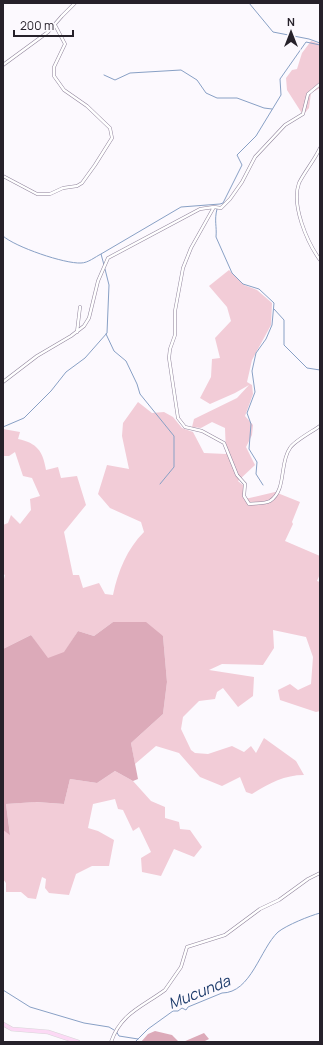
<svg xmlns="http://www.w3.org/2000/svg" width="323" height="1045" font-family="Manrope,sans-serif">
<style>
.green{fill:#f2ccd7}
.forest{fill:#dcaab9}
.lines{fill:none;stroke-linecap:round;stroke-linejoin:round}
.stream{stroke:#88a0c5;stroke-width:1}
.minor-casing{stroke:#91859c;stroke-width:3.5}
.major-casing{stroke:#d8d7d9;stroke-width:4.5}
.minor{stroke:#fff;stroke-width:2.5}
.major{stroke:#fcd9f5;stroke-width:3.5}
.labels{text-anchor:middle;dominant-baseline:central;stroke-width:3.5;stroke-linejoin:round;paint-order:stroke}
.water-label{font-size:15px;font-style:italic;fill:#1e3c6c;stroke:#fcf9fe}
</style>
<rect width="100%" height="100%" fill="#fcf9fe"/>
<path class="green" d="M311 41 320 44V88L311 93 309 108 303 115 287 90 286 78 292 70 297 69 302 53Z
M229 270 244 285 257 290 272 303 271 325 252 360 247 382 252 385 253 394 245 416 253 425 252 435 246 447 255 465 238 481 244 486 245 499 275 492 300 502 292 522 293 524 285 541 320 556V574L317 581 320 582V711L316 712 280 700 278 690 290 684 298 690 311 684 313 657 306 637 273 630 274 648 263 665 222 664 209 670 254 677 253 696 238 707 223 688 217 692 215 699 199 701 183 717 181 729 191 750 195 753 208 754 232 746 244 752 251 746 256 753 264 738 296 761 304 775C284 775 268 784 252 794L246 792 240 777 222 786 200 777 179 753 156 746 135 764 131 743 163 714 167 682 163 636 113 622 94 636 78 631 64 653 47 659 31 635 3 649V583L5 575 3 574V525L8 523 11 515 20 524 31 510 30 499 40 496 32 478 23 476 15 452 9 456H3V429L20 432 18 439C37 443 43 451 46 470L58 467 61 478 77 476 86 505 64 532 73 575H79L83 588 99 583 105 594 113 595C118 571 127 549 144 532L141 522 110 508 98 494 107 465 129 469 122 436 123 423 138 402 152 413 164 412 173 417 182 428 193 432 204 453 226 454 225 428 212 422 201 428 192 427 194 419 237 398 249 385 235 393 210 404 200 398 211 377 212 359 220 358 215 338 231 321 227 307 209 286Z
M115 771 133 781 151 801 165 807V818L179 822 180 829 190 830 202 847 194 857 174 849 161 876 142 872 141 858 151 852 139 827 133 831 123 810 118 809 115 799 93 804 88 828 98 831 114 840 109 866H92L76 874 69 895 49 893 45 888 46 879 42 877 36 899 28 898 21 892H6V883L3 879V830L10 834 6 804 35 802 64 804 70 779 97 783Z"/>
<path class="forest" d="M113 622H146L163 636 167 682 163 714 131 743 138 779 133 781 115 771 97 783 70 779 64 804 36 802 6 804 10 835 3 830V649L31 635 48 658 64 652 78 631 94 636Z
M155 1031 172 1035 179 1042H141L148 1034Z
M204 1033 209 1039 203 1042H183Z"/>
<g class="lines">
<path class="stream" d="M249 3 273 32 309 39 320 43
M104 75 115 80 130 73 181 70 197 80 206 93 217 98H237L264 108 272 109
M217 209C214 221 217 226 216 237L232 273 243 284 259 289 274 303 272 325 266 339 256 353 252 371 255 392 247 413 251 424 249 449 257 462 256 474 263 485
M3 236C15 247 65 264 81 263 88 263 95 257 101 254
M104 265 101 254 181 207 220 204 223 203 242 165 237 155 256 136 281 95 280 79 306 42 320 45
M274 309 284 320V345L307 368 320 370
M106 334 114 351 126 361 137 384 140 394 174 436V467L160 484
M3 427 24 418 51 391 66 372 85 358 107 333 109 285 105 269
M3 990 30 1007 84 1023 109 1027 114 1030
M116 1031 119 1036 138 1039
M135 1042 148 1029 173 1011H178L182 1008 186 1010 188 1007 222 993C251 993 260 949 278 932 287 925 309 916 320 913"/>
<defs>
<path id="minor" d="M3 65 48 32 62 16 75 3
M320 148C314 161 305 171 299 183 291 205 307 242 320 260
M3 176 37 194H50L63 188 77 186 82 183 95 165 112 138 110 128 87 106 64 90 54 76V67L65 44 55 25
M214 207 191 248 183 268 175 311V335L170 349 169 358 178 418 185 427 202 431 224 443 237 475 245 484 244 496 249 504C254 503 265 504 270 501 287 490 279 463 290 448 294 441 313 431 320 426
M77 332 80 307
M3 382 37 356 71 336 84 326 89 318 98 281 108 258 200 209 214 207 221 208 230 199 242 182 255 157 285 125 303 114 308 94 320 84
M111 1042C121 1013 142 1007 165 990L181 967 187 947 225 935 260 909 279 900 308 879 320 873"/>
<path id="major" d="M3 1024 12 1029 48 1032 78 1042"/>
</defs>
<use href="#minor" class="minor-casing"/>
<use href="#major" class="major-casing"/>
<use href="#minor" class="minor"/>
<use href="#major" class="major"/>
</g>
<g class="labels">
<g class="water-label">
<text transform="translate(199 992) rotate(-22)">Mucunda</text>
</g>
</g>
<rect width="323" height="1045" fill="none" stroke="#26212a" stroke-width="8"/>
<g transform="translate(291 32)" stroke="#fcf9fe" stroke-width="3" paint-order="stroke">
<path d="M0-3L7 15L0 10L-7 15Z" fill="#26212a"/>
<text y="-6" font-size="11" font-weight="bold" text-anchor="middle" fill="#26212a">N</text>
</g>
<path d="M14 30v6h59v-6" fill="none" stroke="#26212a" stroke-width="2"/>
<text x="20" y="30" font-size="12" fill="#26212a" stroke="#fcf9fe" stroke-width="3" paint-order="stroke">200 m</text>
</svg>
